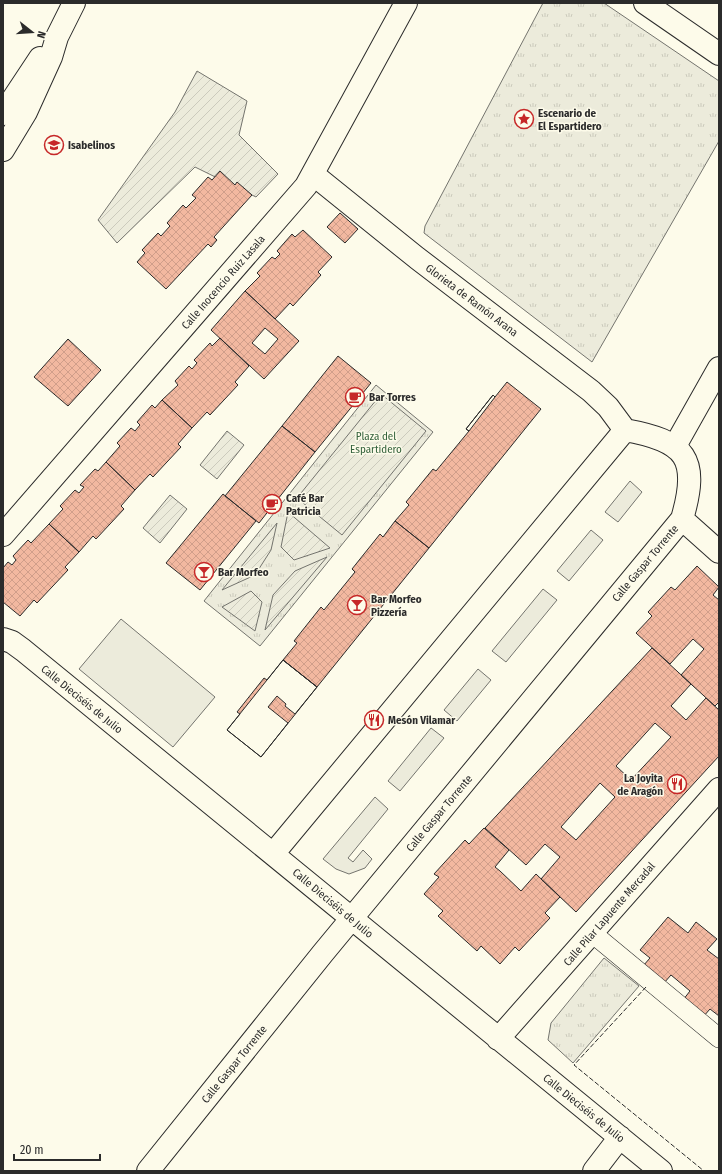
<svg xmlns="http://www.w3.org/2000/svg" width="722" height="1174" font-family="'Fira Sans Condensed',sans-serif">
<defs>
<pattern id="park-tufts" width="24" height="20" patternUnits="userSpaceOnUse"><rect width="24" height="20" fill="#ecebdb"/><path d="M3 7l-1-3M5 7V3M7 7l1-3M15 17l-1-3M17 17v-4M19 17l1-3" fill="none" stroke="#cbcabc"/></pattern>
<pattern id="garden-furrows" width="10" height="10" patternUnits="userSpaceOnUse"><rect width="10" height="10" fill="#ecebdb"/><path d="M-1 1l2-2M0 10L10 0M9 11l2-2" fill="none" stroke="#cbcabc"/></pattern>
<pattern id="building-cross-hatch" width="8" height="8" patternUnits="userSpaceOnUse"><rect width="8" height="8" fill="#f2b8a0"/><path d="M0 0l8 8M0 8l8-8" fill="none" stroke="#d09e8a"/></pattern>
</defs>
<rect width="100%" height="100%" fill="#fdfbea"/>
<path fill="#ecebdb" stroke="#74746e" d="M630 481 642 492 618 522 605 512Z
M591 530 603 540 569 581 557 571Z
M543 589 557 600 506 662 492 651Z
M121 619 215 697 173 747 79 669Z
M478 669 491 680 457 721 444 710Z
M431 728 444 738 400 791 388 781Z
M375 797 388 809 348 858 353 862 363 850 372 859 365 868 349 874 336 869 323 859Z"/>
<path fill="url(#park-tufts)" stroke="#74746e" d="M543 3H604L719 81V141L592 362 424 233 425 226Z
M376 385 433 432 260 646 204 601Z
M604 958 639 986 573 1063 548 1040 551 1023Z"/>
<path fill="url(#garden-furrows)" stroke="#74746e" d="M197 71 247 101 239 135 278 174 256 197 195 167 117 243 98 220 175 112Z
M381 394 426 431 342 535 297 498Z
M227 431 244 445 217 479 200 465Z
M170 495 187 509 160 543 143 528Z
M288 512 330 548 294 560 281 547Z
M277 523 271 550 255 575 222 590Z
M327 557 265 630 273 595 295 571Z
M251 591 262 602 255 631 222 607Z"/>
<path fill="url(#building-cross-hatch)" stroke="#2b2b2b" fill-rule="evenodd" d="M220 171 235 185 237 182 252 195 214 237 217 240 211 247 208 244 166 289 137 262 145 253 142 250 158 233 161 236 170 226 167 223 183 205 186 208 196 198 192 195 208 177 212 180Z
M340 213 358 229 345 243 327 227Z
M303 230 332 257 318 272 321 275 293 306 290 303 275 319 245 291 260 276 257 273 272 257 275 259 280 254 277 251 292 234 295 237Z
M245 291 299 341 264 379 211 330ZM265 328 278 339 265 354 252 343Z
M220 338 249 366 235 382 238 385 210 415 207 412 192 428 162 400 178 385 175 381 189 366 192 369 197 363 194 360 210 343 212 346Z
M68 339 101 370 68 406 34 377Z
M338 356 371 383 315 452 282 426Z
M507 382 541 409 429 548 395 521 409 505 406 502 433 469 436 471 469 431 466 429 493 395 495 397Z
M493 395 495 397 469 431 466 429Z
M162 400 192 428 178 444 181 447 153 477 150 474 135 490 106 462 120 446 117 443 131 428 135 431 140 425 137 422 152 405 155 408Z
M282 426 315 452 259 523 225 496Z
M106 462 135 490 121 506 124 509 96 539 93 536 79 552 49 524 63 509 60 506 75 490 79 493 84 487 80 485 95 469 98 471Z
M223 494 256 521 200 590 166 563Z
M395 521 429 548 317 687 283 660 297 643 294 641 321 607 324 610 355 572 352 569 380 534 383 537Z
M49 524 79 552 65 567 68 570 37 603 34 600 20 616 3 602V568L8 562 12 565 16 560 13 556 28 540 31 543Z
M697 566 719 587 713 595 719 600V702L715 706 681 675 704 649 693 639 670 664 636 633 652 616 648 612 671 587 675 590Z
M652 648 691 684 671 706 686 720 706 698 719 710V756L576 912 541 879 560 857 545 844 526 865 485 828ZM655 723 671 737 631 780 616 766ZM600 783 615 797 576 840 561 827Z
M283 660 317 687 295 714 285 706 286 704 277 696 268 707 288 723 261 757 227 730Z
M283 660 317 687 261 757 227 730 240 714 237 712 264 678 267 680Z
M484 828 509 850 495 867 500 871 521 891 536 874 560 897 545 913 550 918 519 951 515 947 500 964 481 946 477 951 438 916 443 911 424 894 439 877 434 874 465 840 469 844Z
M668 917 688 933 696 922 717 939 707 950 719 959V1016L710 1009 703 1017 683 1000 690 991 671 975 664 983 643 966 650 958 640 950Z"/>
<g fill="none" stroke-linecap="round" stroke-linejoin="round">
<defs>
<path id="pedestrian" d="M592 933 719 1038"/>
<path id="minor" d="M645 3 719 54
M314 175 417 258 591 391 608 407 625 430
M675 446 719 368
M682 519 719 552
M3 535 306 186 406 3
M3 639 12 642 23 650 661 1171
M273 854 625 430
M498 1039 719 789
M148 1171 323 953 682 519C700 458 686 441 625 430
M594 1171 620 1137"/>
<path id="primary" d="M3 114 40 58
M3 150 26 112 51 57 57 37 74 3"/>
</defs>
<use href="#pedestrian" stroke="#2b2b2b" stroke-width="20"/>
<use href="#minor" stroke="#2b2b2b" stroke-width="24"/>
<use href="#primary" stroke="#2b2b2b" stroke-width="24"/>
<use href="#pedestrian" stroke="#fdfbea" stroke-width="19"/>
<use href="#minor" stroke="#fdfbea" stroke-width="22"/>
<use href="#primary" stroke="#fdfbea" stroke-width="22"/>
<path stroke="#2b2b2b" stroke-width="1" stroke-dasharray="5 2" stroke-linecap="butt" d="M646 987 574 1065 704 1171"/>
</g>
<defs>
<symbol id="sight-ring" viewBox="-11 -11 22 22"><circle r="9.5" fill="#fdfbea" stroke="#c62828" stroke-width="1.5"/><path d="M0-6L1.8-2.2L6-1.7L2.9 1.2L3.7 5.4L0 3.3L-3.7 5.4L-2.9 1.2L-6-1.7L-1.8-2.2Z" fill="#c62828"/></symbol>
<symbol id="school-ring" viewBox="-11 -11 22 22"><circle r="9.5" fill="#fdfbea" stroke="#c62828" stroke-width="1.5"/><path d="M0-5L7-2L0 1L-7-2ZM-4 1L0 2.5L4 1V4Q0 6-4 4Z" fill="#c62828"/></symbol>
<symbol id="cafe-ring" viewBox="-11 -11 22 22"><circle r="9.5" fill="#fdfbea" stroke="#c62828" stroke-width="1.5"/><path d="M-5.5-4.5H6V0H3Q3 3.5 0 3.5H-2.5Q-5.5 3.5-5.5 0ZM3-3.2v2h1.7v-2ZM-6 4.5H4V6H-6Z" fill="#c62828"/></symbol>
<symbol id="bar-ring" viewBox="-11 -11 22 22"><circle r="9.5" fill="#fdfbea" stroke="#c62828" stroke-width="1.5"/><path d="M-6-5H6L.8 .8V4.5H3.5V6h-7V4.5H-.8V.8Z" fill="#c62828"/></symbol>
<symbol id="restaurant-ring" viewBox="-11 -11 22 22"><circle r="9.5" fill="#fdfbea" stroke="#c62828" stroke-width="1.5"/><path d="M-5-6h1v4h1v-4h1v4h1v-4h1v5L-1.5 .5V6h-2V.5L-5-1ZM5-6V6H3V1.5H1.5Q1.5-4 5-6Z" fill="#c62828"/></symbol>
</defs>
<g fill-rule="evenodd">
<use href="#sight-ring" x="513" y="108" width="22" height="22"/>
<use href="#school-ring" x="43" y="134" width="22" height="22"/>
<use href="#cafe-ring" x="344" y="386" width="22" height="22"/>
<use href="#cafe-ring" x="261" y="493" width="22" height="22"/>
<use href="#bar-ring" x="193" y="561" width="22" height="22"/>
<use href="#bar-ring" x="346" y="594" width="22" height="22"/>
<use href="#restaurant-ring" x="363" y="709" width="22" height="22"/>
<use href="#restaurant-ring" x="666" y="773" width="22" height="22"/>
</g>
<g text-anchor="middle" stroke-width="3" stroke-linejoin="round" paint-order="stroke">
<g font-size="11" font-weight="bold" fill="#2b2b2b" stroke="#fdfbea" text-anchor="start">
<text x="538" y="117">Escenario de<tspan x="538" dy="13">El Espartidero</tspan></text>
<text x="68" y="149">Isabelinos</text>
<text x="369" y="401">Bar Torres</text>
<text x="286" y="502">Café Bar<tspan x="286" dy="13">Patricia</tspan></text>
<text x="218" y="576">Bar Morfeo</text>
<text x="371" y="603">Bar Morfeo<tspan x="371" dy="13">Pizzería</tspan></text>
<text x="388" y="724">Mesón Vilamar</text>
<text x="663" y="782" text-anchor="end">La Joyita<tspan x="663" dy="13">de Aragón</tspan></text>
</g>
<g font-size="11" fill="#2b2b2b" stroke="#fdfbea">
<text transform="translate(223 282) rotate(-49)" y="4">Calle Inocencio Ruiz Lasala</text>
<text transform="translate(472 300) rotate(37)" y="4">Glorieta de Ramón Arana</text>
<text transform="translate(645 563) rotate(-50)" y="4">Calle Gaspar Torrente</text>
<text transform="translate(82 699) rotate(39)" y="4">Calle Dieciséis de Julio</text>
<text transform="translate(439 813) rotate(-50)" y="4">Calle Gaspar Torrente</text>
<text transform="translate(333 903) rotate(40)" y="4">Calle Dieciséis de Julio</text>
<text transform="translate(609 914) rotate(-49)" y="4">Calle Pilar Lapuente Mercadal</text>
<text transform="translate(234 1064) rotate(-51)" y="4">Calle Gaspar Torrente</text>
<text transform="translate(584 1108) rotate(39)" y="4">Calle Dieciséis de Julio</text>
</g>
<g font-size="11" fill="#34623c" stroke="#fdfbea">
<text x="376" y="440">Plaza del<tspan x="376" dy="13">Espartidero</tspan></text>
</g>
</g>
<rect width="722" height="1174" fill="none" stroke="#2b2b2b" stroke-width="8"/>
<g transform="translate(32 32) rotate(107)" stroke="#fdfbea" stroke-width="3" paint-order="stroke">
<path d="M0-3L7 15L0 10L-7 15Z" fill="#2b2b2b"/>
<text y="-6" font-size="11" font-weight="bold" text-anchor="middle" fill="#2b2b2b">N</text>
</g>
<path d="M14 1154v6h86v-6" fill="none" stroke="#2b2b2b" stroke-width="2"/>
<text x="20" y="1154" font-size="12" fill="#2b2b2b" stroke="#fdfbea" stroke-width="3" paint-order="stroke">20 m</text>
</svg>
